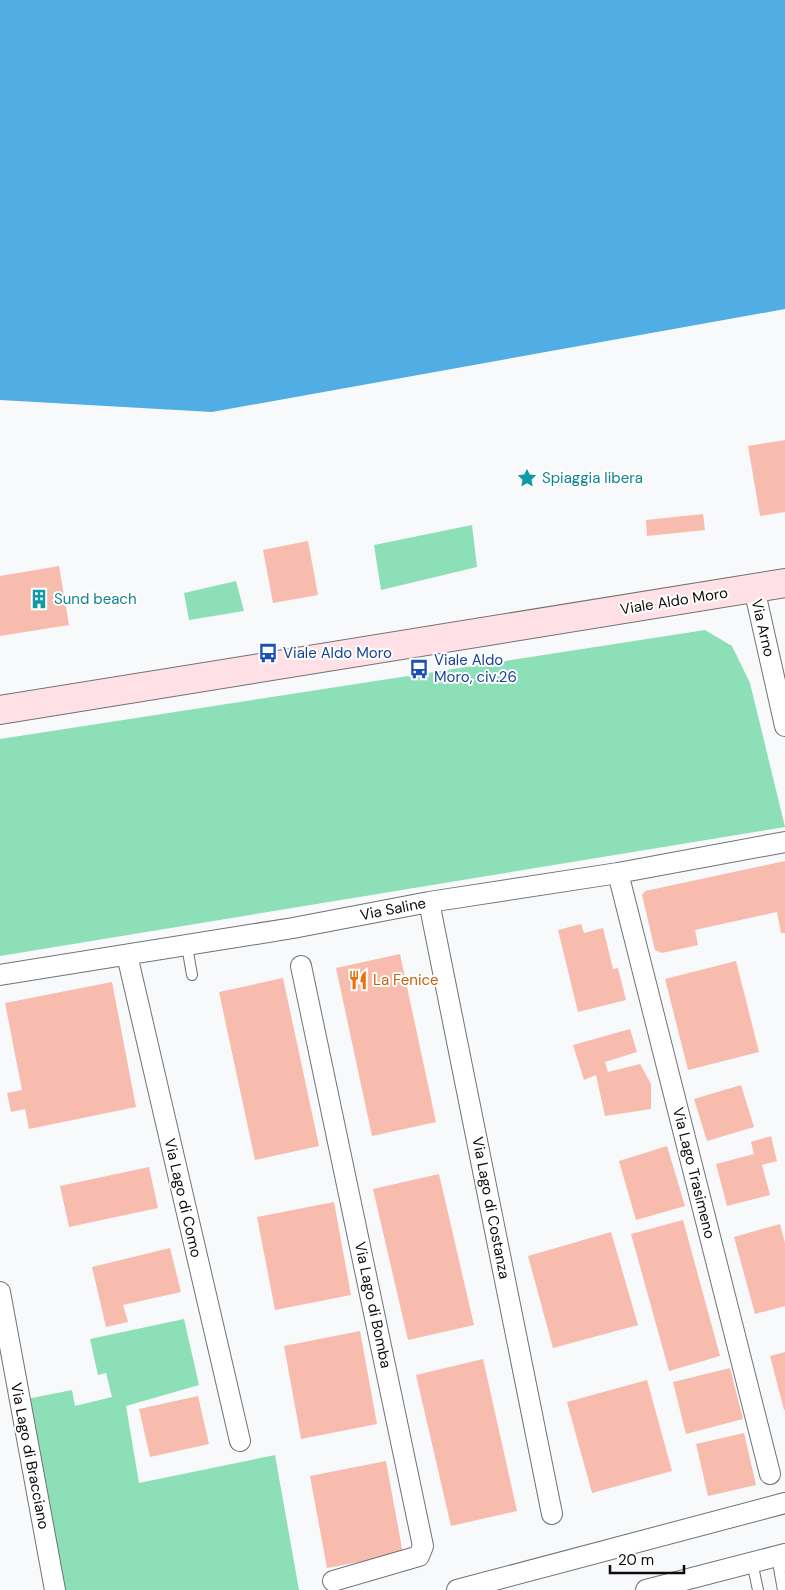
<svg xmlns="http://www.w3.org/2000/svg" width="785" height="1590" font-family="'DM Sans',sans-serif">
<rect width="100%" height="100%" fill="#f8f9fa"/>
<path fill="#8cdfb6" d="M472 525 477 567 381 590 374 545Z
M236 581 244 611 189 620 184 593Z
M705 630 732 646 750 683 785 827 0 956V739Z
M184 1319 199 1385 126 1406 139 1483 275 1455 299 1590H65L27 1399 72 1390 75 1406 112 1397 106 1373 98 1375 90 1339Z"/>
<path fill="#51aee5" d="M0 0H785V309L212 412 0 400Z"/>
<path fill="#f7bcad" d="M785 440V512L760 516 748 446Z
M703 514 705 530 647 536 646 520Z
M308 541 318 595 273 603 263 550Z
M59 566 69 625 0 636V576Z
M785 861V933H781L777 912 695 930 698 945 662 953 655 950 642 895 645 891Z
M581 924 584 933 603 928 613 969 618 968 626 1000 578 1012 558 930Z
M400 954 436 1122 372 1136 336 968Z
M736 961 759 1052 688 1070 665 979Z
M283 978 319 1146 255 1160 219 992Z
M112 982 136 1107 29 1129 25 1109 11 1112 7 1093 22 1090 5 1003Z
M630 1029 637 1052 605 1062 608 1072 640 1064 651 1084V1109L605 1116 596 1075 584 1080 573 1045Z
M741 1085 754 1127 707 1141 694 1099Z
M771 1136 777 1161 762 1165 770 1195 727 1206 716 1164 754 1154 751 1142Z
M667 1146 685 1206 636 1220 619 1161Z
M149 1167 158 1208 69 1227 60 1186Z
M439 1174 474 1325 408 1340 373 1189Z
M334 1202 351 1295 275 1310 257 1217Z
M683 1220 720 1356 669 1371 631 1234Z
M780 1224 785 1243V1306L755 1314 734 1237Z
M611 1232 638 1325 553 1348 528 1256Z
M170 1248 181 1292 123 1305 128 1322 106 1327 92 1267Z
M360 1331 377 1424 301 1439 284 1346Z
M785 1352V1410H784L770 1356Z
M483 1359 517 1511 451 1526 416 1375Z
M730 1368 743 1419 686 1434 673 1382Z
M647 1380 672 1471 592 1493 567 1402Z
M198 1396 209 1444 150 1457 139 1409Z
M744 1433 756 1485 708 1496 696 1444Z
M386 1461 403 1554 327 1568 310 1476Z"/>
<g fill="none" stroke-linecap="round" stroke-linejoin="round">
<defs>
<path id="lane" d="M187 946 192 975
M752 1562 758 1590
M783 1590 779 1568 785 1567"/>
<path id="street" d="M754 588 785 726
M618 873 770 1474
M429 902 552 1514
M127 955 240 1441
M301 966 423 1546 419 1556 333 1581
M0 975 293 928 429 902 618 873 785 842
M0 1292 55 1590
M457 1590 785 1503
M646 1590 785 1554"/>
<path id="secondary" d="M0 710 785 583"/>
</defs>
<use href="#lane" stroke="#717273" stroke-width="12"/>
<use href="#street" stroke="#717273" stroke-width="22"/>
<use href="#secondary" stroke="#717273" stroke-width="30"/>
<use href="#lane" stroke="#fff" stroke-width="10"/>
<use href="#street" stroke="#fff" stroke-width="20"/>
<use href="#secondary" stroke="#fee0e6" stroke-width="28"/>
</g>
<defs>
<symbol id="sight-bare" viewBox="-9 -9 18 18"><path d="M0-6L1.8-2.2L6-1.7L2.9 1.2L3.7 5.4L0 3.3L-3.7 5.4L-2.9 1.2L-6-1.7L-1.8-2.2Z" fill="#0f9aa8" stroke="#fff" stroke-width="2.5" paint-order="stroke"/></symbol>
<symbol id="building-bare" viewBox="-9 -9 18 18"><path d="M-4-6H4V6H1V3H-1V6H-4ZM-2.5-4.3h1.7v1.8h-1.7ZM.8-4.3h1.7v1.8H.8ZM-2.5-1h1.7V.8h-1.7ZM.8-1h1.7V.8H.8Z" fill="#0f9aa8" stroke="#fff" stroke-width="2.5" paint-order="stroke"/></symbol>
<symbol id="bus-bare" viewBox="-9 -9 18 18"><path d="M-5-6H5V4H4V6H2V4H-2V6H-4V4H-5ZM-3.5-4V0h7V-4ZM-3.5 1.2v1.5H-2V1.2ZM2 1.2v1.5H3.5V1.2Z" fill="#1a4fb4" stroke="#fff" stroke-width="2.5" paint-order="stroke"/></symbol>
<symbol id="restaurant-bare" viewBox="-9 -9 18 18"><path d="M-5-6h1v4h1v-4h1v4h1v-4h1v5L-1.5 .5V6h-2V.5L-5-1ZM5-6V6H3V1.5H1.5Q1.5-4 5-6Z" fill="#e8710a" stroke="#fff" stroke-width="2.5" paint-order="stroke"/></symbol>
</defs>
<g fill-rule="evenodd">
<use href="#sight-bare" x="513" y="464" width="28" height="28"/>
<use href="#building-bare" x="25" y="585" width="28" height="28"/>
<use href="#bus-bare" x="254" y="639" width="28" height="28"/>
<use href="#bus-bare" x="405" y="655" width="28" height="28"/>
<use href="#restaurant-bare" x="344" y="966" width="28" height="28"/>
</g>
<g text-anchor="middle" stroke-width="4" stroke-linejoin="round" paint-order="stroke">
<g font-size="15" fill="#0d838f" stroke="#fff" text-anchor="start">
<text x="542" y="483">Spiaggia libera</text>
<text x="54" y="604">Sund beach</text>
</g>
<g font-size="15" fill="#0b0b0c" stroke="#fff">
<text transform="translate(674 601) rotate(-9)" y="5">Viale Aldo Moro</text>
<text transform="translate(763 628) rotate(77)" y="5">Via Arno</text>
<text transform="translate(393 909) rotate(-11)" y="5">Via Saline</text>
<text transform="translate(694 1173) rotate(76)" y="5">Via Lago Trasimeno</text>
<text transform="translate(183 1198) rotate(77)" y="5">Via Lago di Como</text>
<text transform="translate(491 1208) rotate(79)" y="5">Via Lago di Costanza</text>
<text transform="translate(373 1305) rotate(78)" y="5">Via Lago di Bomba</text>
<text transform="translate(30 1456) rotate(79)" y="5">Via Lago di Bracciano</text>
</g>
<g font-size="15" fill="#164399" stroke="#fff" text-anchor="start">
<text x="283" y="658">Viale Aldo Moro</text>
<text x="434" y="665">Viale Aldo<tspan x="434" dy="17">Moro, civ.26</tspan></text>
</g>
<g font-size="15" fill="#c56008" stroke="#fff" text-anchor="start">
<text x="373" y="985">La Fenice</text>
</g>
</g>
<path d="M610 1565v8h74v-8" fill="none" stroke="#0b0b0c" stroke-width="2.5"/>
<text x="618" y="1565" font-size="15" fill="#0b0b0c" stroke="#ffffff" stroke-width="4" paint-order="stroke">20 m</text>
</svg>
